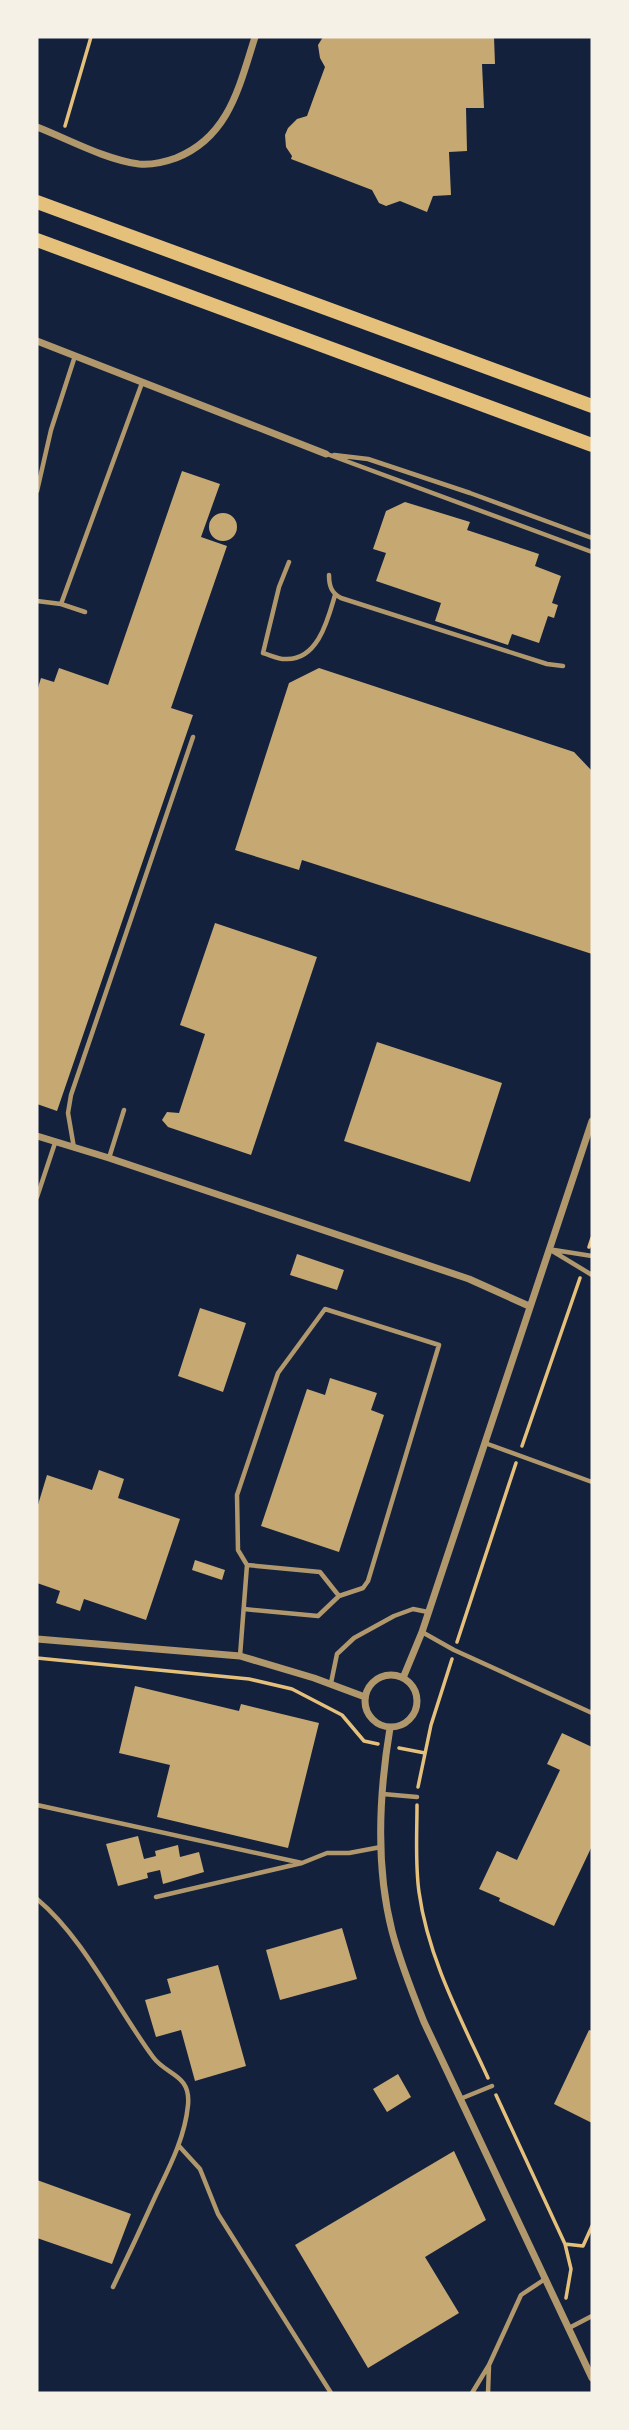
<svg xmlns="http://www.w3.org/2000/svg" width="629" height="2430" font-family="Signika,sans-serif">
<rect width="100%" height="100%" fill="#14213d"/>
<path fill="#c6a872" d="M323 37H494L495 64H482L484 108H466L467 151 449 152 451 195 433 196 427 212 400 201 386 206 379 203 372 190 291 159 292 156 286 147 285 135 288 128 297 119 307 116 315 94 325 67 320 58 318 45Z
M182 471 220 484 201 537 227 546 171 708 193 715 57 1111 37 1104V691L41 678 54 682 59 668 108 685Z
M405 502 470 522 467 530 539 554 535 566 561 576 552 603 558 605 554 618 548 616 539 643 512 634 508 645 435 621 441 603 376 581 386 553 373 549 386 511Z
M209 527a14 14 0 1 1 28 0a14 14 0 1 1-28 0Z
M319 668 574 752 592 771V954L302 860 299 870 235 850 289 683Z
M215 923 317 957 251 1155 168 1127 162 1120 167 1112 179 1113 205 1034 180 1025Z
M377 1042 502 1083 470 1182 344 1141Z
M297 1254 344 1270 337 1290 290 1275Z
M200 1308 246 1323 223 1392 178 1376Z
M330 1378 377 1393 371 1410 384 1415 339 1552 261 1526 307 1389 325 1395Z
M99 1470 124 1479 118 1498 180 1519 146 1620 84 1599 80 1611 56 1603 60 1591 37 1583V1508L47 1475 92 1490Z
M195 1560 225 1570 222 1580 192 1570Z
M135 1686 239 1711 241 1704 319 1723 288 1848 157 1817 170 1765 119 1753Z
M562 1733 592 1747V1846L554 1926 499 1901 500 1898 479 1889 497 1851 517 1860 560 1770 547 1764Z
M138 1836 144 1859 156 1856 155 1851 178 1845 180 1857 199 1852 204 1872 163 1884 160 1870 147 1873 148 1878 118 1886 106 1844Z
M342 1928 357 1979 280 2000 266 1950Z
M218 1965 246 2066 195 2081 181 2030 156 2037 145 2000 171 1993 167 1979Z
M589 2030 592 2031V2123L554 2104Z
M398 2074 411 2097 387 2112 373 2089Z
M454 2151 486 2220 425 2257 459 2313 368 2368 295 2245Z
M37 2180 131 2214 112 2264 37 2238Z"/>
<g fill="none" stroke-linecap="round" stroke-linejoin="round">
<path stroke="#e5c07b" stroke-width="3.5" d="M65 126 91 37
M589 1247 592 1238
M522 1446 580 1278
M457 1642 516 1463
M37 1658 249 1679 292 1689 342 1715 364 1741 378 1744
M399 1748 425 1753
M418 1787 431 1725 452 1659
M417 1805C417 1833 415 1864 419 1892 428 1958 461 2019 488 2078
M496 2095 565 2244 583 2246 592 2226
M565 2244 571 2269 566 2298"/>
<path stroke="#b1986c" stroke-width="4.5" d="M327 454 592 552
M334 455 368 459 470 493 592 538
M37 491 51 430 75 356
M289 562 279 587 263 653C270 655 278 659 285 659 318 661 328 619 335 595
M329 575C329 585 331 593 341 598L547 664 563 666
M37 601 61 604 142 383
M61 604 85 612
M74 1148 68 1113 71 1095 193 737
M109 1158 124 1110
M37 1197 55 1143
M549 1249 592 1275
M554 1250 592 1256
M485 1443 592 1482
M247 1565 320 1572 339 1596
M422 1632 454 1650 592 1713
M240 1656 247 1565 238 1550 237 1495 278 1373 325 1309 439 1345 368 1581 363 1588 339 1596 318 1616 244 1609
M331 1683 337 1654 354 1638 394 1616 413 1609 428 1612
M383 1794 417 1797
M37 1805 302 1863
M156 1897 302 1863 327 1853H349L381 1847
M37 1899C84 1938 116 2007 153 2057 167 2076 191 2074 188 2105 185 2137 170 2166 156 2195 142 2226 128 2256 113 2287
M460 2099 492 2086
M179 2146 200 2169 218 2214 331 2393
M569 2328 592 2316
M472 2393 489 2365 521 2295 545 2279
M488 2393 489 2366"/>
<path stroke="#b1986c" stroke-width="7" d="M37 127C68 139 106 160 139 164 150 165 165 162 176 158 229 137 239 87 255 37
M37 341 326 454
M37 1136 109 1158 469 1279 529 1306
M37 1639 240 1656 314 1678 365 1697
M365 1701a26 26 0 1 1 52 0a26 26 0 1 1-52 0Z
M403 1678 422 1632 592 1121
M390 1728C379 1794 375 1864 392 1931 400 1962 412 1992 424 2022L592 2378"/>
<path stroke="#e5c07b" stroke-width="14" d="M37 202 592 406
M37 240 592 445"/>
</g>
<rect width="629" height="2430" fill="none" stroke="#f6f1e7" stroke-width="77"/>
</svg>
